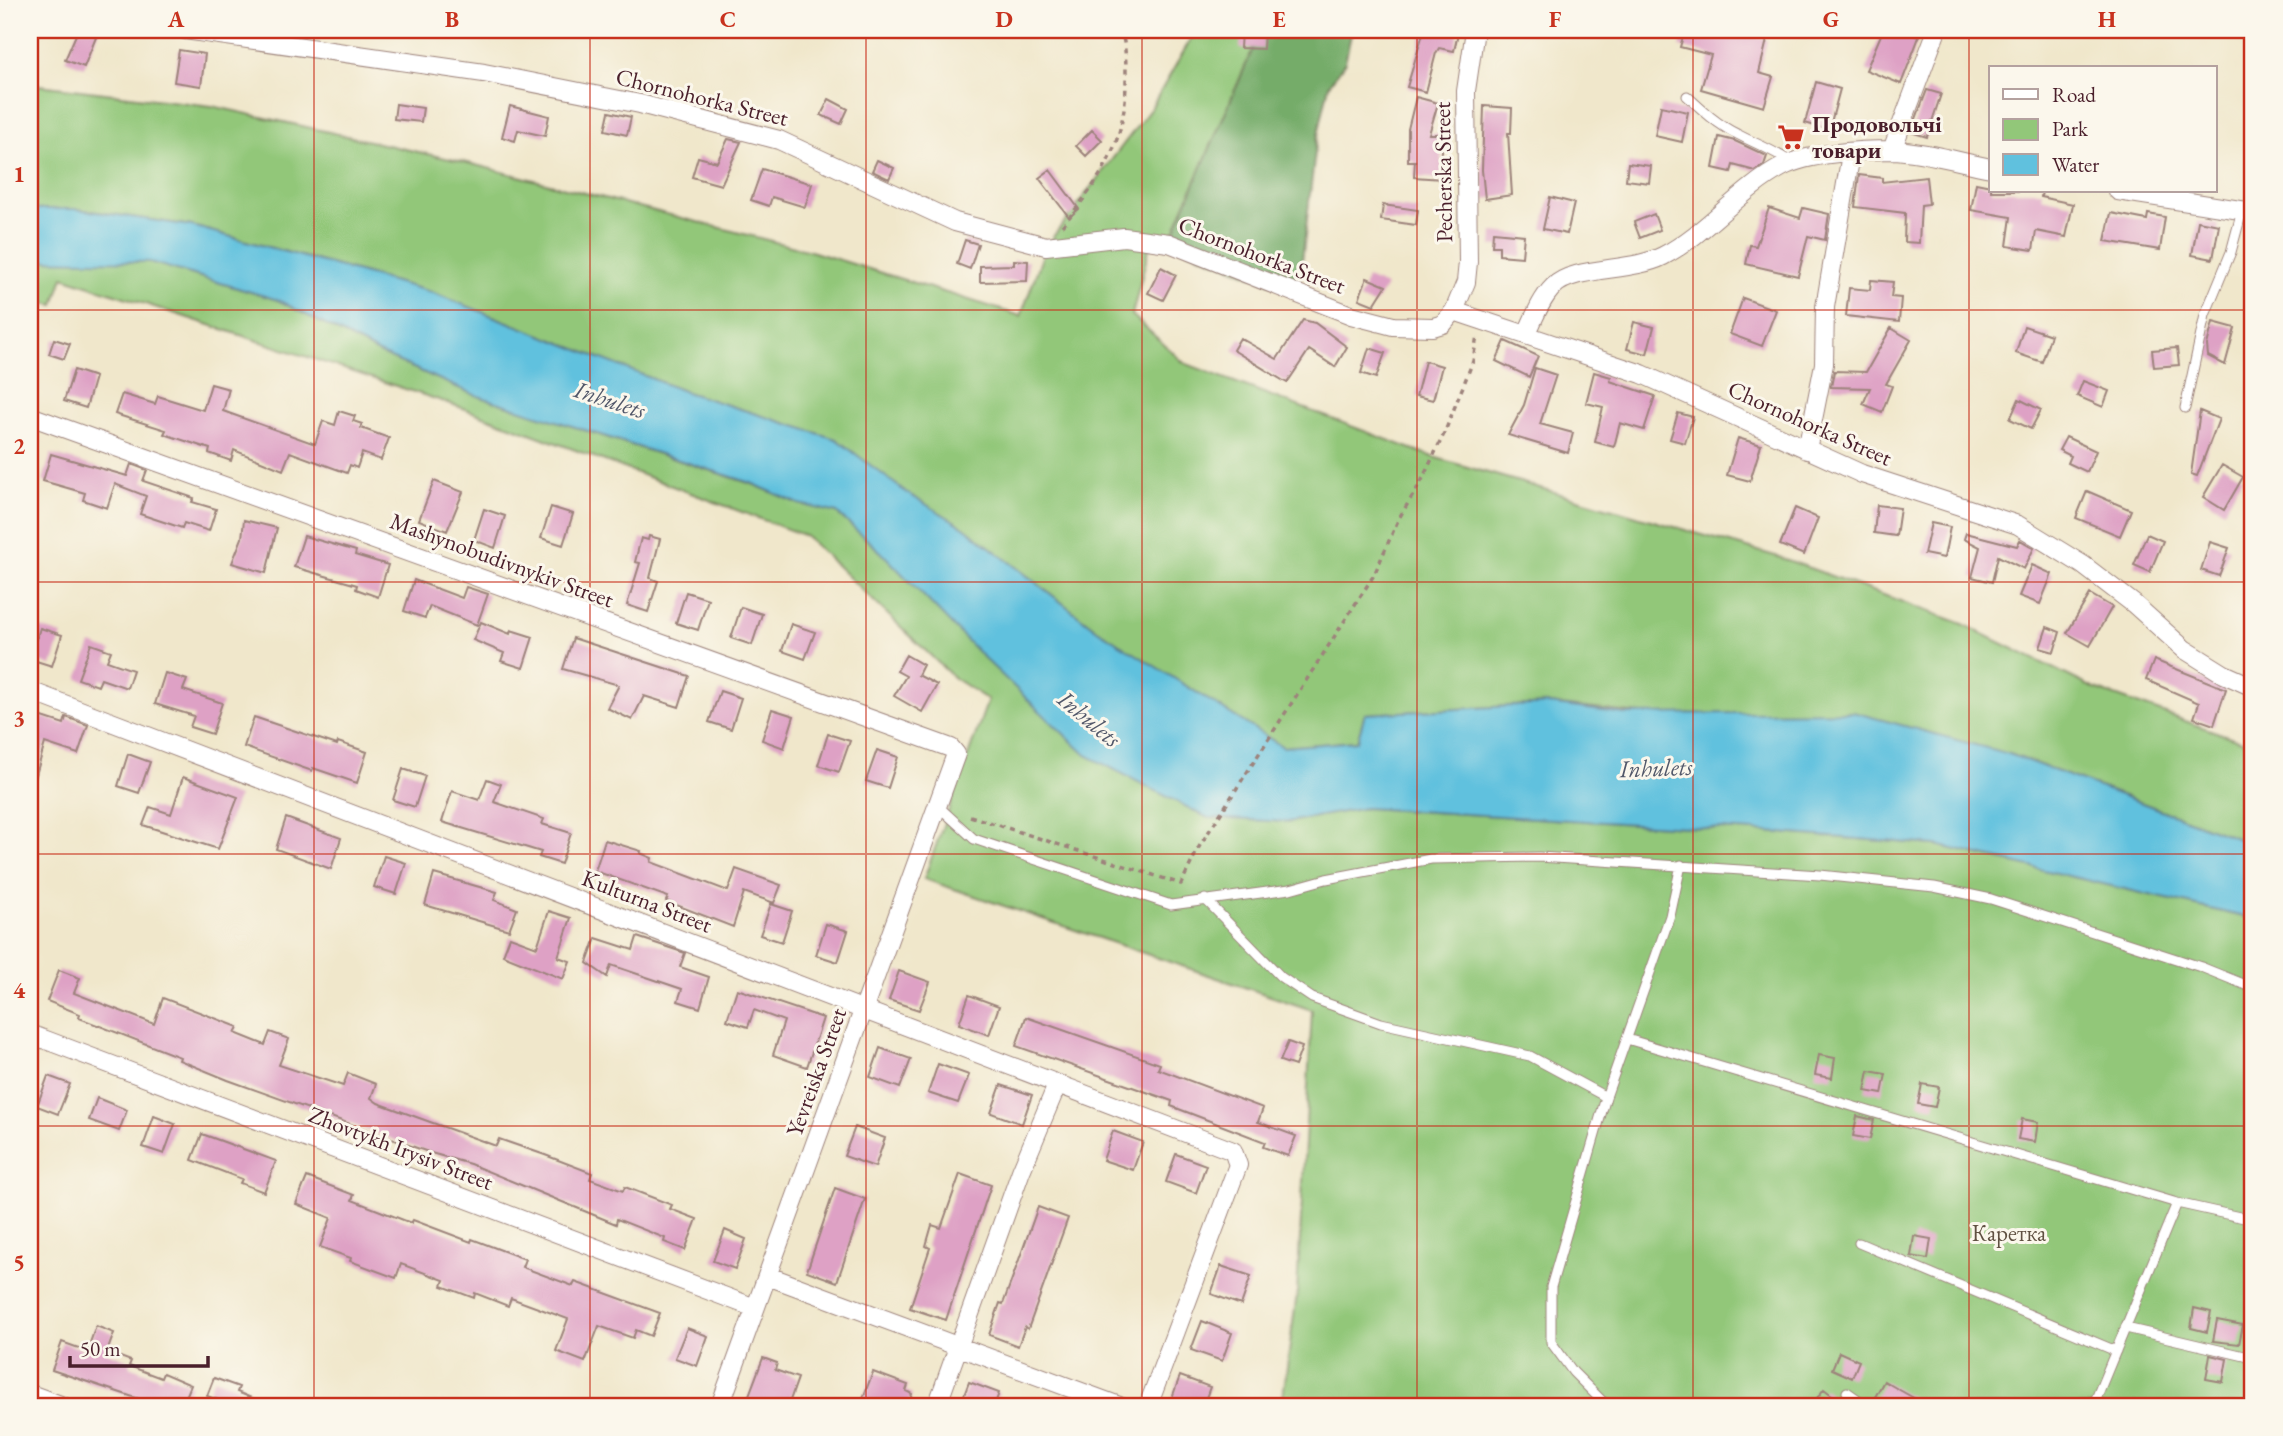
<svg xmlns="http://www.w3.org/2000/svg" width="2283" height="1436" font-family="'EB Garamond',serif">
<rect width="100%" height="100%" fill="#fbf7ec"/>
<filter id="ink" filterUnits="userSpaceOnUse"><feTurbulence type="fractalNoise" baseFrequency=".0143" numOctaves="2"/><feDisplacementMap in="SourceGraphic" scale="14" xChannelSelector="R" yChannelSelector="G"/><feConvolveMatrix kernelMatrix="1 2 1 2 8 2 1 2 1" color-interpolation-filters="sRGB"/></filter>
<filter id="wash" filterUnits="userSpaceOnUse"><feTurbulence type="fractalNoise" baseFrequency=".00686" numOctaves="4" result="noise"/><feDisplacementMap in="SourceGraphic" scale="28" xChannelSelector="R" yChannelSelector="G"/><feGaussianBlur stdDeviation="1.57" result="paint"/><feColorMatrix in="noise" values="0 0 0 0 0 0 0 0 0 0 0 0 0 0 0 0 0 1.4 0 .05"/><feComposite in="paint" operator="in"/></filter>
<g filter="url(#wash)">
<rect width="100%" height="100%" fill="#f0e7cb"/>
<path fill="#92c779" stroke="#6e7352" stroke-width="2" d="M1196 30H1261L1169 243 1151 241 1132 315 1184 363 1433 457 1782 558 1963 624 2095 689 2253 745V844L2010 754 1549 704 1365 714 1357 741 1283 747 1096 629 964 527 907 493 835 439 686 392 431 292 192 226 77 209H30V84L212 106 468 163 814 252 1021 316 1046 246 1151 108Z
M41 258 150 262 278 300 379 353 475 395 755 485 799 504 837 513 881 552 1288 822 1365 808 1754 831 1936 845 2253 919V1406H1279L1283 1396 1297 1294 1312 1010 924 879 988 700 954 678 806 536 457 406 63 277 54 305 30 300V260Z"/>
<path fill="#75ac69" stroke="#60664a" stroke-width="2" d="M1261 30H1352L1345 62 1329 85 1316 144 1298 294 1169 243Z"/>
<path fill="#60c1de" stroke="#557084" stroke-width="2" d="M30 209H77L192 226 431 292 686 392 836 439 907 493 964 527 1096 629 1283 747 1357 741 1365 714 1549 704 1625 714 1853 712 2009 754 2253 844V919L1936 845 1754 831 1365 808 1288 822 1208 818 1086 755 984 658 881 552 837 513 799 504 751 483 475 395 379 353 278 300 150 262 30 260Z"/>
<g id="blocks">
<path fill="#dea1c5" d="M78 30H99L84 67 65 60Z
M1424 30 1458 33 1454 51 1439 48 1436 53 1426 92 1407 87Z
M1685 30H1729L1767 40 1759 73 1773 77 1764 107 1701 89 1711 55 1680 47Z
M1883 30H1901L1919 37 1901 84 1866 70Z
M1241 32 1264 33 1263 49 1240 48Z
M179 50 205 54 201 86 174 82Z
M1816 82 1840 89 1829 130 1805 123Z
M1927 90 1941 94 1927 137 1911 132Z
M1416 97 1438 103 1429 134H1442V179L1414 177 1415 161H1408V129Z
M829 99 848 109 841 124 821 115Z
M396 104 423 108 421 122 394 119Z
M510 106 549 116 545 136 518 130 515 141 502 137Z
M1484 106 1512 108 1511 133H1508L1512 195 1485 199 1482 170Z
M1661 106 1688 112 1682 142 1655 136Z
M609 112 631 117 627 135 605 130Z
M1092 130 1102 140 1086 156 1076 146Z
M1719 137 1735 141 1767 156 1764 165 1755 171 1733 165 1731 172 1713 168Z
M728 139 741 142 721 185 692 177 698 157 717 162Z
M877 160 894 168 889 179 872 171Z
M1628 163 1651 166 1649 183 1626 180Z
M762 169 812 184 805 207 772 197 769 206 751 200Z
M1050 170 1079 209 1069 217 1039 178Z
M1859 175 1882 178V182L1926 177 1929 204 1921 205 1919 243 1904 242 1905 213 1855 207Z
M1976 183 1991 186V191H2042L2041 197 2073 204 2066 237 2036 231 2033 250 2007 246 2011 217 1971 210Z
M1550 197 1574 203 1567 234 1543 229Z
M1383 205 1418 210 1416 225 1381 220Z
M1769 208 1800 218 1803 208 1829 214 1825 240 1808 236 1798 276 1746 264 1750 245 1756 246Z
M2111 213 2147 220 2148 214 2165 217 2160 250 2105 241Z
M1654 214 1660 230 1640 238 1634 222Z
M2198 221 2219 225 2213 259 2192 255Z
M1493 232 1524 235 1522 257 1499 255V246H1492Z
M965 240 978 244 970 269 957 264Z
M1014 260 1028 261 1027 281 980 282V266L1014 265Z
M1161 267 1176 275 1163 300 1148 293Z
M1367 278 1386 286 1374 305 1359 299Z
M1871 280 1893 282 1891 297 1901 298 1899 322 1846 316 1849 288 1870 290Z
M1743 298 1776 310 1762 346 1730 334Z
M1303 320 1315 323 1347 347 1335 367 1309 350 1287 383 1233 350 1240 338 1277 359Z
M1634 322 1654 327 1647 354 1627 349Z
M2213 322 2235 328 2225 365 2208 356 2207 345Z
M2024 326 2051 335 2042 362 2016 353Z
M1891 328 1911 340 1886 384 1892 386 1882 412 1863 404 1870 388 1831 387 1834 371 1866 372Z
M54 339 70 344 64 359 49 354Z
M1505 341 1538 356 1529 377 1496 361Z
M1369 348 1385 353 1376 378 1361 373Z
M2177 348 2179 365 2154 367 2152 350Z
M1425 361 1442 366 1433 400 1416 396Z
M1535 368 1556 375 1540 424 1573 433 1568 453 1508 435 1524 405Z
M74 370 95 377 86 408 64 401Z
M1594 372 1611 377 1610 381 1655 396 1644 430 1620 423 1614 447 1595 442 1603 407 1586 403Z
M2083 381 2109 391 2103 407 2077 396Z
M211 384 229 389 223 411 315 444 323 421 335 425 339 411 355 416 353 421 362 424 361 428 389 438 381 460 362 453 357 468 350 465 347 473 290 452 283 470 234 450 231 461 209 453 210 449 164 434 166 430 115 414 122 394 155 404 158 396 203 410Z
M2019 399 2041 410 2031 429 2010 419Z
M2200 411 2219 419 2197 476 2191 474Z
M1678 413 1693 417 1685 443 1670 439Z
M2066 437 2096 451 2087 472 2068 463 2071 456 2059 450Z
M1738 438 1761 445 1750 481 1727 475Z
M51 454 127 476 131 464 147 470 143 481 194 498 192 502 216 509 209 531 184 523 182 528 140 514 146 496 115 484 107 508 83 500 85 493 43 481Z
M2222 465 2243 477 2224 510 2203 497Z
M434 481 463 492 447 531 419 520Z
M2087 491 2131 510 2120 536 2076 518Z
M1877 505 1900 508 1896 536 1874 533Z
M551 507 573 514 563 545 541 538Z
M1795 508 1818 518 1804 555 1780 545Z
M484 509 505 516 495 548 474 540Z
M244 520 277 528 266 573 232 563 242 538Z
M1931 523 1950 527 1944 558 1924 554Z
M1966 533 2017 546 2020 540 2034 548 2024 569 1998 556 1992 582 1972 577 1980 547 1964 539Z
M2147 534 2163 541 2150 572 2134 565Z
M304 536 356 551 355 555 388 565 378 597 356 589 357 585 294 567Z
M649 536 660 539 650 578 658 581 648 612 627 605 640 563 635 562 641 538 648 540Z
M2210 542 2229 548 2219 576 2201 570Z
M2032 565 2052 574 2040 604 2019 596Z
M414 580 462 598 466 587 488 594 477 625 430 606 425 618 404 611Z
M686 592 708 599 698 630 676 623Z
M2090 594 2112 607 2090 646 2067 633Z
M741 607 762 614 752 645 731 638Z
M481 622 510 634 511 630 533 637 523 668 501 661 504 653 473 640Z
M791 624 815 632 805 659 782 651Z
M2047 627 2060 632 2054 652 2040 648Z
M40 628 62 635 52 666 30 659Z
M573 638 689 676 679 707 644 696 632 720 607 708 619 685 563 669Z
M91 644 111 651 107 661 133 670 127 688 101 679 98 686 78 679Z
M906 655 923 665 918 675 937 685 922 712 894 696 906 676 897 671Z
M2154 660 2226 689 2214 725 2194 718 2199 703 2146 680Z
M165 673 187 680 183 690 222 703 212 734 190 727 194 716 155 704Z
M720 691 741 698 731 729 709 722Z
M772 709 794 716 784 748 762 740Z
M30 713 64 724 66 717 88 725 78 754 45 743 34 782H30Z
M254 717 337 745 338 742 367 752 357 783 313 768 312 771 244 747Z
M828 734 850 741 839 772 818 765Z
M877 750 898 757 888 788 866 781Z
M128 754 150 762 139 793 118 786Z
M403 769 425 776 415 807 393 800Z
M183 777 238 797 218 849 143 825 150 807 171 814Z
M487 779 501 784 494 802 544 819 542 824 571 833 561 864 539 857 541 852 442 822 452 791 479 800Z
M286 818 341 838 331 869 276 849Z
M605 840 641 851 640 853 652 858 651 862 728 891 736 869 781 885 774 903 744 892 733 927 666 901 668 897 595 871Z
M384 856 406 863 396 894 374 887Z
M434 874 497 892 494 900 517 909 509 930 425 905Z
M771 904 792 911 782 942 760 935Z
M549 911 571 918 558 957 570 961 563 979 503 955 510 937 537 947Z
M826 924 848 931 838 962 816 955Z
M637 937 685 953 680 967 709 977 700 1008 678 1001 682 989 611 965 607 977 587 963 596 938 633 950Z
M59 970 80 978 74 993 154 1024 163 998 238 1027 235 1033 265 1045 270 1032 289 1039 279 1065 343 1086 348 1073 376 1084 371 1098 378 1103 496 1146 499 1139 545 1155 592 1173 590 1179 623 1191 625 1187 672 1205 670 1209 697 1219 685 1250 664 1242 665 1238 617 1219 616 1224 470 1164 431 1153 228 1080 179 1060 180 1057 79 1018 80 1014 47 1001Z
M899 971 930 982 919 1010 889 1000Z
M737 989 823 1018 807 1067 773 1055 784 1021 754 1010 748 1027 727 1020Z
M969 995 999 1006 989 1035 959 1024Z
M1026 1017 1160 1064 1158 1069 1263 1108 1258 1122 1296 1136 1288 1156 1263 1147 1265 1142 1171 1106 1172 1101 1016 1046Z
M1288 1042 1302 1047 1295 1066 1280 1061Z
M880 1048 911 1059 900 1088 870 1077Z
M1819 1055 1835 1058 1832 1078 1815 1075Z
M938 1064 969 1075 958 1103 928 1093Z
M1869 1071 1886 1074 1882 1094 1865 1091Z
M48 1076 70 1084 58 1114 37 1106Z
M1922 1084 1939 1087 1935 1107 1918 1104Z
M1001 1085 1032 1095 1022 1124 991 1113Z
M97 1098 127 1110 119 1131 89 1120Z
M154 1116 175 1124 164 1154 143 1147Z
M1857 1116 1874 1120 1870 1139 1853 1136Z
M2022 1119 2038 1122 2035 1142 2018 1139Z
M855 1127 885 1138 875 1167 844 1156Z
M1113 1131 1143 1142 1133 1170 1103 1160Z
M202 1134 276 1161 264 1192 240 1183 242 1179 192 1160Z
M1176 1154 1206 1165 1196 1193 1166 1182Z
M960 1174 991 1185 946 1320 910 1308 930 1248 926 1246 932 1225 941 1228Z
M307 1177 354 1195 352 1200 411 1223 413 1220 471 1242 472 1239 525 1259 522 1267 573 1286 575 1282 660 1313 651 1336 636 1330 633 1338 599 1326 585 1362 556 1351 568 1319 511 1298 508 1306 475 1293 474 1298 442 1286 444 1280 401 1264 396 1278 350 1261 351 1258 320 1247 331 1218 296 1204Z
M835 1188 865 1199 837 1282 807 1271Z
M1038 1207 1068 1218 1028 1329 1025 1327 1018 1346 989 1335 1000 1303 1003 1304Z
M725 1230 746 1239 735 1269 713 1261Z
M1914 1236 1931 1239 1928 1259 1911 1256Z
M1221 1266 1251 1276 1241 1305 1211 1294Z
M2194 1308 2211 1312 2207 1332 2191 1328Z
M2217 1320 2243 1325 2239 1344 2213 1341Z
M1202 1321 1232 1333 1222 1361 1191 1350Z
M96 1326 114 1333 107 1352 131 1361 129 1366 161 1378 163 1373 191 1385 184 1402 173 1398 170 1406H150L151 1403 52 1370 62 1342 87 1351Z
M687 1328 708 1336 697 1366 675 1358Z
M1839 1352 1859 1361 1852 1378 1832 1369Z
M2210 1355 2227 1359 2223 1382 2206 1379Z
M763 1358 777 1363 775 1370 798 1378 788 1406H745Z
M873 1372 908 1385 906 1391 912 1394 908 1406H860Z
M1180 1376 1210 1387 1203 1406H1169Z
M214 1378 239 1387 237 1392 271 1406H234L207 1396Z
M1884 1381 1896 1388 1928 1406H1890L1875 1397Z
M969 1382 999 1393 994 1406H960Z
M1824 1389 1846 1406H1811Z"/>
</g>
</g>
<g filter="url(#ink)">
<use href="#blocks" fill-opacity="0" stroke="#9d837b" stroke-width="2"/>
<g fill="none" stroke-linecap="round" stroke-linejoin="round">
<defs>
<path id="service" d="M1687 96C1702 110 1718 125 1737 134 1756 144 1774 150 1792 163
M2185 408 2205 315 2231 252 2242 211
M938 806 974 839 1171 905 1290 889 1326 879 1431 859 1539 857 1820 875 1934 887 1991 899 2201 967 2253 988
M1205 899 1281 977 1312 998 1381 1023 1530 1056 1606 1097
M1627 1039 2177 1203
M1859 1243 2116 1351
M2126 1328 2253 1358
M1847 1392 1867 1406
M1607 1406 1573 1372 1551 1342V1287L1606 1097 1670 916 1681 865
M2093 1406 2177 1203 2253 1220"/>
<path id="minor" d="M185 30 484 73 640 104 779 140 955 222 1046 246 1124 237 1169 243 1351 315 1393 326 1433 327 1443 324 1454 311 1642 374 1862 474 2018 525 2083 565 2134 604 2184 649 2224 674 2253 687
M1892 150 1937 30
M2118 191 2253 212
M1454 311 1466 282 1468 262 1466 91 1475 30
M1527 333C1534 318 1541 299 1553 287 1572 266 1632 272 1663 256 1707 233 1739 190 1782 167 1807 153 1863 150 1892 150 1924 151 1959 162 1991 168
M30 416 951 748 956 754 720 1406
M1807 450 1824 364 1825 307 1851 154
M30 691 1233 1151 1238 1165 1148 1406
M30 1034 755 1308
M768 1276 1119 1406
M30 1394 63 1406
M937 1406 1021 1171 1057 1085"/>
</defs>
<use href="#service" stroke="#9d837b" stroke-width="11"/>
<use href="#minor" stroke="#9d837b" stroke-width="20"/>
<path stroke="#9d837b" stroke-width="3.5" stroke-dasharray="5 5" stroke-linecap="butt" d="M1062 226C1102 178 1126 143 1126 79 1126 63 1126 45 1121 30
M970 816 1181 884 1199 847 1374 575 1399 518 1421 482 1444 434 1473 361 1477 335"/>
<use href="#service" stroke="#fff" stroke-width="9"/>
<use href="#minor" stroke="#fff" stroke-width="18"/>
</g>
</g>
<path fill="none" stroke="#c8321e" stroke-width="2" stroke-opacity="0.55" d="M314 30V1406M590 30V1406M866 30V1406M1142 30V1406M1417 30V1406M1693 30V1406M1969 30V1406M30 310H2253M30 582H2253M30 854H2253M30 1126H2253"/>
<defs>
<symbol id="supermarket-bare" viewBox="-9 -9 18 18"><path d="M-6-5.5h2.5l.6 2H6L4.5 2H-2.5L-4.4-4H-6ZM-1.5 3.2a1.3 1.3 0 1 0 .1 0ZM3 3.2a1.3 1.3 0 1 0 .1 0Z" fill="#c8321e" stroke="#fbf7ec" stroke-width="2.5" paint-order="stroke"/></symbol>
</defs>
<g fill-rule="evenodd">
<use href="#supermarket-bare" x="1772" y="118" width="38" height="38"/>
</g>
<g text-anchor="middle" stroke-width="6" stroke-linejoin="round" paint-order="stroke">
<g font-size="23" fill="#4a1f2b" stroke="#fbf7ec">
<text transform="translate(702 97) rotate(14)" y="8">Chornohorka Street</text>
<text transform="translate(1443 172) rotate(-91)" y="8">Pecherska Street</text>
<text transform="translate(1262 255) rotate(21)" y="8">Chornohorka Street</text>
<text transform="translate(1810 423) rotate(24)" y="8">Chornohorka Street</text>
<text transform="translate(502 560) rotate(20)" y="8">Mashynobudivnykiv Street</text>
<text transform="translate(647 901) rotate(21)" y="8">Kulturna Street</text>
<text transform="translate(816 1072) rotate(-70)" y="8">Yevreiska Street</text>
<text transform="translate(401 1148) rotate(21)" y="8">Zhovtykh Irysiv Street</text>
</g>
<g font-size="23" font-weight="bold" fill="#4a1f2b" stroke="#fbf7ec" text-anchor="start">
<text x="1812" y="132">Продовольчі<tspan x="1812" dy="26">товари</tspan></text>
</g>
<g font-size="23" fill="#605142" stroke="#fbf7ec">
<text x="2009" y="1241">Каретка</text>
</g>
<g font-size="24" font-style="italic" fill="#52586a" stroke="#fbf7ec">
<text transform="translate(610 400) rotate(18)" y="8">Inhulets</text>
<text transform="translate(1089 719) rotate(40)" y="8">Inhulets</text>
<text transform="translate(1656 768) rotate(-2)" y="8">Inhulets</text>
</g>
</g>
<rect width="2283" height="1436" fill="none" stroke="#fbf7ec" stroke-width="77"/>
<rect x="1989" y="66" width="228" height="126" fill="#fbf7ec" stroke="#b4a19f" stroke-width="2"/>
<rect x="2003" y="89" width="35" height="10" fill="#ffffff" stroke="#b4a19f" stroke-width="2"/>
<text x="2052" y="102" font-size="21" fill="#4a1f2b">Road</text>
<rect x="2003" y="119" width="35" height="21" fill="#92c779" stroke="#b4a19f" stroke-width="2"/>
<text x="2052" y="136" font-size="21" fill="#4a1f2b">Park</text>
<rect x="2003" y="154" width="35" height="21" fill="#60c1de" stroke="#b4a19f" stroke-width="2"/>
<text x="2052" y="172" font-size="21" fill="#4a1f2b">Water</text>
<path d="M70 1356v10h138v-10" fill="none" stroke="#4a1f2b" stroke-width="3.5"/>
<text x="80" y="1356" font-size="21" fill="#4a1f2b" stroke="#fbf7ec" stroke-width="5" paint-order="stroke">50 m</text>
<rect x="38" y="38" width="2206" height="1360" fill="none" stroke="#c8321e" stroke-width="2.5"/>
<g font-size="23" text-anchor="middle" font-weight="bold" fill="#c8321e">
<text x="176" y="27">A</text>
<text x="452" y="27">B</text>
<text x="728" y="27">C</text>
<text x="1004" y="27">D</text>
<text x="1279" y="27">E</text>
<text x="1555" y="27">F</text>
<text x="1831" y="27">G</text>
<text x="2107" y="27">H</text>
<text x="19" y="182">1</text>
<text x="19" y="454">2</text>
<text x="19" y="726">3</text>
<text x="19" y="998">4</text>
<text x="19" y="1270">5</text>
</g>
</svg>
